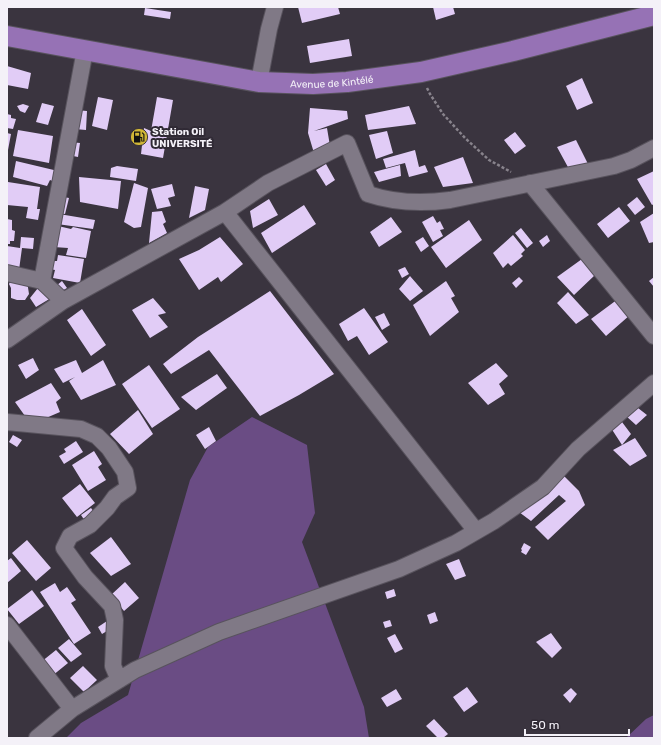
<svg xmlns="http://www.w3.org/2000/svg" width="661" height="745" font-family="Rubik,sans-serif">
<rect width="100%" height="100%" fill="#3a343f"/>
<path fill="#6a4c84" d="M252 417 307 445 315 513 302 542 364 707 369 738H66L81 723 128 695 190 480 208 447Z
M654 715V738H626L646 719Z"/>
<path fill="#e1ccf6" d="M298 7H338L340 14 302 23Z
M433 7H453L455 14 436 20Z
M145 8 171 12 170 19 144 15Z
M349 39 352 56 310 63 307 46Z
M7 66 31 73 28 89 7 85Z
M582 78 593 103 577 110 566 86Z
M98 97 113 100 107 130 92 126Z
M157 97 173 100 163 158 141 154 144 128 151 131Z
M42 103 54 106 48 125 36 122Z
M23 104 29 106 25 113 20 111 17 106Z
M409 106 416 124 368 130 365 115Z
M310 108 347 111 348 119 314 131 327 128 330 146 314 153 308 133Z
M76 110 87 111 86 130 75 129Z
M7 114 11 115V118L16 119 13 129 7 128Z
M18 130 53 136 49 163 13 156Z
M387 131 393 153 376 159 369 135Z
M515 132 526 146 515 154 504 140Z
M7 133 11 134 8 150H7Z
M576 140 588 164 569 169 557 147Z
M70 142 80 143 78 157 68 155Z
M415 150 419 167 425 165 428 172 409 177 405 163 386 168 383 159Z
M463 157 473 183 443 187 434 167Z
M16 161 58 171 55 182 50 180 47 186 13 177Z
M326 164 335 180 326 186 316 170Z
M400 165 401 176 379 182 374 172Z
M117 166 138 169 136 181 110 177 111 168Z
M654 171V204L652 205 637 179Z
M79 177 121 181 118 209 80 202Z
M8 182 40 187 37 209H40L38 220 26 218 28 207 7 205Z
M134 183 148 188 141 227 134 228 124 222Z
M172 184 175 196 168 198 171 206 157 209 151 189Z
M195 186 209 189 205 210 189 218Z
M59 196 69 198 65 214 55 212Z
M637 197 645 207 635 215 627 205Z
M269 199 278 215 253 228 250 211Z
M304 205 316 224 272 253 261 233Z
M619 207 630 221 608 238 597 224Z
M162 211 166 222 163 224 167 233 149 243 152 212Z
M654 213V242L649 243 640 222Z
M59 214 95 220 93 229 57 224Z
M433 216 437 223 440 221 444 229 440 230 443 236 433 242 422 222Z
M391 217 402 232 379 247 370 232Z
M7 219 12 220V230L15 231 14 241H10V244H7Z
M469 220 482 240 446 268 431 247Z
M58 226 71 229 73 227 91 231 86 258 66 255 68 248 54 247Z
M521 228 533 243 527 248 515 233Z
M513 235 525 250 521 254 523 256 511 266 508 263 503 268 493 253Z
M547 235 550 241 543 247 539 241Z
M21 237 34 238 33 249 22 248 19 270 7 269V246L20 248Z
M220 237 243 264 221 282 218 277 199 290 179 259 199 250Z
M423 237 429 246 421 252 415 242Z
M58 255 84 259 80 283 53 278 55 270 50 269 52 261H57Z
M582 259 595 275 574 295 557 277Z
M405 267 409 274 402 278 398 270Z
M410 276 423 291 410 301 399 289Z
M519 277 523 281 516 288 512 283Z
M654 277V287L649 281Z
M11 280 27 281 29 294 25 300H17L11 298V288L9 284Z
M62 281 67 288 60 292 56 286Z
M446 281 455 296 451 298 459 312 430 336 413 305Z
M38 288 51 298 36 307 30 298Z
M270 291 334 374 299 395 260 416 209 350 171 374 163 364 198 337Z
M568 292 589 315 576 324 557 303Z
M153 298 166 313 158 315 168 327 150 338 132 310Z
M618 299 630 315 606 336 591 319Z
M364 308 388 342 369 355 357 336 348 341 339 324Z
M82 309 106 345 91 356 67 320Z
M384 313 390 325 382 330 375 317Z
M33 358 39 370 26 379 18 365Z
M76 360 82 373 103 360 116 385 81 400 69 381 75 377 63 383 54 369Z
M496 363 508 376 499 384 505 394 488 405 468 383Z
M149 365 180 409 152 428 122 384Z
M217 374 227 388 196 410 181 397Z
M51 383 61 398 56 402 60 412 32 424 27 416H25L15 402Z
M638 408 647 415 636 425 626 416Z
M138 410 153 434 129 454 110 434Z
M622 422 631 434 622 445 611 428Z
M209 427 216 441 205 449 196 435Z
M13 435 22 440 17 447 9 442Z
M635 438 647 456 630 466 613 450Z
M76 441 83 452 64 464 59 456 66 452 64 449Z
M94 451 102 464 98 467 106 480 88 491 72 465Z
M562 474 579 491 585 505 548 540 535 527 566 501 559 495 531 521 519 512Z
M80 484 95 503 77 517 62 498Z
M91 508 97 516 87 524 81 515Z
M111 537 131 564 111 576 90 553Z
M27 540 51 568 36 581 12 553Z
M524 543 531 547 526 555 521 552 522 550 521 549Z
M11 558 21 571 7 583V561Z
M459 559 466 576 455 580 446 564Z
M125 582 139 598 124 611 111 595Z
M55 583 60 592 67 587 76 600 71 603 91 633 74 644 40 592Z
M394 589 396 596 387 599 385 592Z
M32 590 44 606 19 624 7 609Z
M435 612 438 621 430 624 427 615Z
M390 620 392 626 385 628 383 622Z
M107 621 112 628 102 634 98 627Z
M551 633 562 648 552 658 536 642Z
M395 634 403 649 395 653 387 638Z
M69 639 82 654 71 662 58 648Z
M56 650 68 663 52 676 41 662Z
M83 666 97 680 84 692 70 678Z
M467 687 478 702 464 712 453 697Z
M571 688 577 694 570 703 563 695Z
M396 689 402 699 387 707 381 698Z
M434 719 448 734 443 738H438L426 726Z"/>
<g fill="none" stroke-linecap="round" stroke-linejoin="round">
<defs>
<path id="minor" d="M259 82 269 29 275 7
M530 183 654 336
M225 212 476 531
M7 273 42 281 63 301
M42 281 85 50
M7 340 63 301 225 212 268 183 347 143 368 194C395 203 421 204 450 200L614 166 631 160 654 148
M7 422 81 429 97 436 109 448 125 472 128 488 115 497 107 508 90 525 70 536 64 548 85 577 112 606 115 620 113 666 119 680
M7 625 72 709
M37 738 72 709 135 670 219 632 399 569 456 543 494 521 543 487 578 449 654 383"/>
<g id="major">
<path id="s1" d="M7 36 259 82 313 84 347 82 421 72 513 51 654 15"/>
</g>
</defs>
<use href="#minor" stroke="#58535d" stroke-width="18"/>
<use href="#major" stroke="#58535d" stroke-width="22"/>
<path stroke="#88838c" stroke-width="2.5" stroke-dasharray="3 2" stroke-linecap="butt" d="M427 88 430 94 443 114 465 138 489 160 511 172"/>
<use href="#minor" stroke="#807986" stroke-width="16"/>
<use href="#major" stroke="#9672b5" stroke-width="20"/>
</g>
<defs>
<symbol id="fuel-disc" viewBox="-11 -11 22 22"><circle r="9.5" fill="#d1b736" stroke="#302a35"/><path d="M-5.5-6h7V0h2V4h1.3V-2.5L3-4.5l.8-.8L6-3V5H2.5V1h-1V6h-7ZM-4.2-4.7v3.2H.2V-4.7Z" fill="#111"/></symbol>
</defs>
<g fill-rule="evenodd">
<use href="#fuel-disc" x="129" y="127" width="20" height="20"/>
</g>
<g text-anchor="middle" stroke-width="4" stroke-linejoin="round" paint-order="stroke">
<g font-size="10" fill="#f4f1f8" stroke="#302a35">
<text dy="4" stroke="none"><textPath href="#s1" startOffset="329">Avenue de Kintélé</textPath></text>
</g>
<g font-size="10" font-weight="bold" fill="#f4f1f8" stroke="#302a35" text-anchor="start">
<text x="152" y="135">Station Oil<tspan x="152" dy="12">UNIVERSITÉ</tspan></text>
</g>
</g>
<rect width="661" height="745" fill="none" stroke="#f4f1f8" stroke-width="16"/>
<path d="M525 729v6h104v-6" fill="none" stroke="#f4f1f8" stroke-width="2"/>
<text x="531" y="729" font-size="12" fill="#f4f1f8" stroke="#302a35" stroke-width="3" paint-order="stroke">50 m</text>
</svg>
